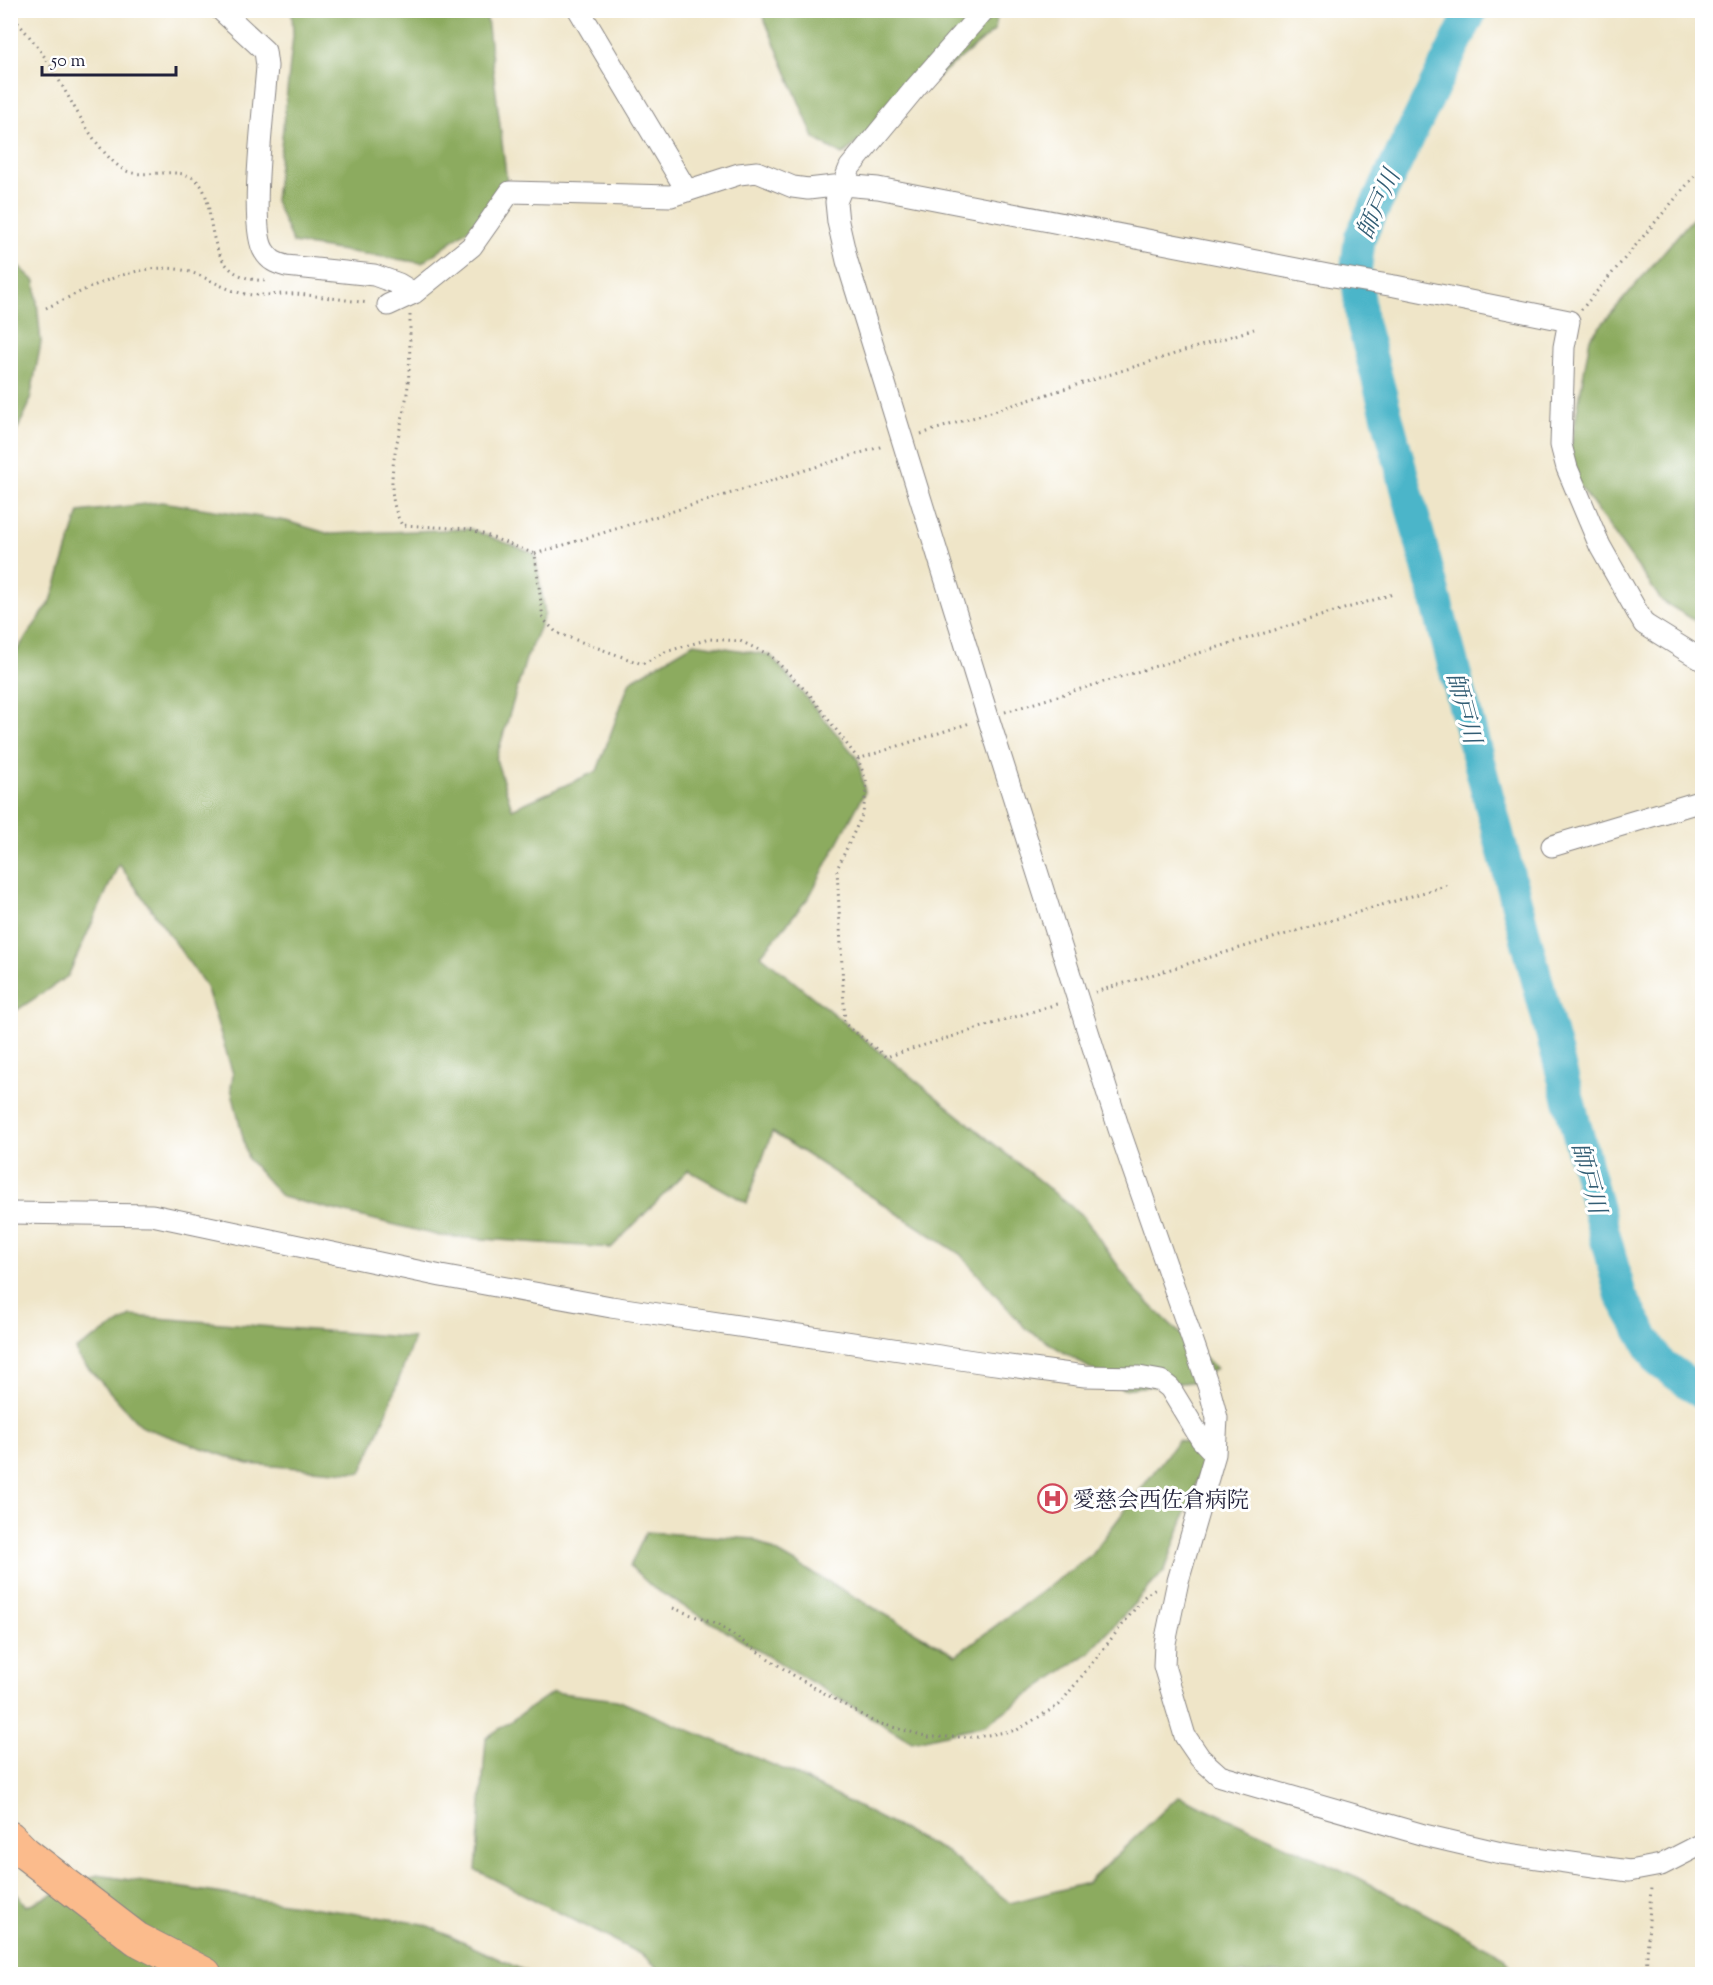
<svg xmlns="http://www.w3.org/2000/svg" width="1713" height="1985" font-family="'Sorts Mill Goudy','Noto Serif JP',serif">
<rect width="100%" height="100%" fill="#fff"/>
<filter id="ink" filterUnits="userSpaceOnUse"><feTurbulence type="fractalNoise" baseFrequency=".0167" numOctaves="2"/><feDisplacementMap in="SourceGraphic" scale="12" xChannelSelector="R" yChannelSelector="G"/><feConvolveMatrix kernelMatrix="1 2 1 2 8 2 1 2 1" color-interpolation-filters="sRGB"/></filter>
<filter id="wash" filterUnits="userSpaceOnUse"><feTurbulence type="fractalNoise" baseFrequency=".008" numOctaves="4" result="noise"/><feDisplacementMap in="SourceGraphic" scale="24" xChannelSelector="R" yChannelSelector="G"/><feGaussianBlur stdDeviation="1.35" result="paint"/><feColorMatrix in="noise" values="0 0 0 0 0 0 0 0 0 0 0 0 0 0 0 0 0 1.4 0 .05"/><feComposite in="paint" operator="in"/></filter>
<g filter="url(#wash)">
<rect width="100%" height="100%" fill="#efe5c8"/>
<path fill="#8cab5e" stroke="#57664c" stroke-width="1.5" d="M292 11H486L509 199 422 263 293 243 275 201 293 36Z
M761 11H998L995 30 842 155 814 138Z
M1702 213V625L1662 601 1567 468 1590 338 1691 220Z
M11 259 35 281 41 343 29 405 11 443Z
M162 502 286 521 330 534 470 529 535 554 545 614 526 659 496 759 512 809 597 771 630 681 694 643 770 655 858 759 865 792 809 897 761 955 1084 1217 1135 1290 1216 1368 1200 1381 1123 1389 1026 1329 960 1254 772 1132 747 1203 688 1170 611 1248 440 1236 282 1197 248 1159 231 1088 233 1074 206 986 119 864 68 976 11 1014V659L51 601 79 512Z
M131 1316 414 1338 387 1412 361 1473 248 1464 142 1427 78 1357 76 1349Z
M1178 1440 1209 1448 1165 1570 1090 1652 985 1725 912 1742 653 1588 630 1566 646 1532 754 1539 956 1655 1091 1555Z
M553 1692 617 1700 790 1772 946 1852 1010 1903 1087 1883 1179 1796 1359 1878 1504 1956 1515 1974H665L644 1956 476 1870 486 1738Z
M97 1875 424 1924 531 1974H11L10 1885 26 1906Z"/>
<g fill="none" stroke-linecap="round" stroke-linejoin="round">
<path stroke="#4bb5c9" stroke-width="32" d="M1472 10 1360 237 1356 269 1362 322 1621 1296 1659 1362 1702 1393"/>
</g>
</g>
<g filter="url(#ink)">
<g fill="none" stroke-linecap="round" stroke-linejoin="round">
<defs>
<path id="street" d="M221 10 265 51 267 66C265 100 248 227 264 251 270 261 276 263 286 266L374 275 399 284 414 293
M579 10 687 191
M984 10 916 87 850 167 836 202 838 222 847 261 988 717 1119 1129 1209 1388 1217 1418 1215 1454 1178 1581 1165 1643 1164 1666 1185 1736 1200 1758 1220 1776 1424 1835 1501 1853 1629 1871 1661 1865 1702 1844
M388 305 414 293 472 246 510 192 671 196 739 174 757 172 793 187 808 189 843 185 878 188 1333 276 1395 286 1569 321 1564 347 1561 445 1567 468 1600 546 1644 624 1702 660
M1552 846 1702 801
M10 1213 152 1215 441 1276 611 1307 980 1362 1085 1376 1139 1377 1161 1381 1170 1388 1201 1439 1215 1454"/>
<path id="primary" d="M10 1838 25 1853 137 1939 205 1974"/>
</defs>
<use href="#street" stroke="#888482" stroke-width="23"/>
<use href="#primary" stroke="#888482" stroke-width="35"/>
<path stroke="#888482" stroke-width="3" stroke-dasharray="1.5 4.5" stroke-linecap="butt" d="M10 13C22 28 34 41 44 56 67 89 90 146 121 168 142 184 184 159 202 187 207 196 209 208 210 218 216 255 224 279 267 281
M46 308C88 289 142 257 190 272 209 278 225 290 245 294 261 297 279 293 296 294 320 296 344 300 369 303
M1581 310 1702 167
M410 315C410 339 410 362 408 385 404 429 378 483 402 525L470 529 535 554 543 619 557 633 642 664 665 652 709 639 740 641 770 655 810 695 858 759 867 783 863 813 837 869 845 1024 886 1057 1060 1003
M921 434 1254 329
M535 554 883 446
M1005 712 1393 594
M858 759 970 723
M1095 992 1448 885
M673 1608 718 1625 796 1677 874 1722 929 1737H977L1017 1730 1059 1705 1145 1596 1157 1587
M1646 1974 1651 1887"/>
<use href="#street" stroke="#fff" stroke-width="21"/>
<use href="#primary" stroke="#fbbb8c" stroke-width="33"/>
</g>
</g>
<defs>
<symbol id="hospital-ring" viewBox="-11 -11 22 22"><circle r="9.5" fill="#fff" stroke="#d1495b" stroke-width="1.5"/><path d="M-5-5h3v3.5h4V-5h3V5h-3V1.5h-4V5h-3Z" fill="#d1495b"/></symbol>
</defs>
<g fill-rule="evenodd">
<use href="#hospital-ring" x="1036" y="1482" width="33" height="33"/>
</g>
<g text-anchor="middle" stroke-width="6" stroke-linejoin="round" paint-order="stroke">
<g font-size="22" fill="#22223b" stroke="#fff" text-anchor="start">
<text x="1073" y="1507">愛慈会西佐倉病院</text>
</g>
<g font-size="24" font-style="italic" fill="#325d74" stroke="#fff">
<text transform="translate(1378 204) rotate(-66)" y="8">師戸川</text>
<text transform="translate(1464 708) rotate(75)" y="8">師戸川</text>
<text transform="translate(1589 1178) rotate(75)" y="8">師戸川</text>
</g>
</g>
<rect width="1713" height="1985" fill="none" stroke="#fff" stroke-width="36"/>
<path d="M42 66v9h134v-9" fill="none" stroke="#22223b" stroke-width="3"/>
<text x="51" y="66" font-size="18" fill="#22223b" stroke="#ffffff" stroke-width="4.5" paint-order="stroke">50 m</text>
</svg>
